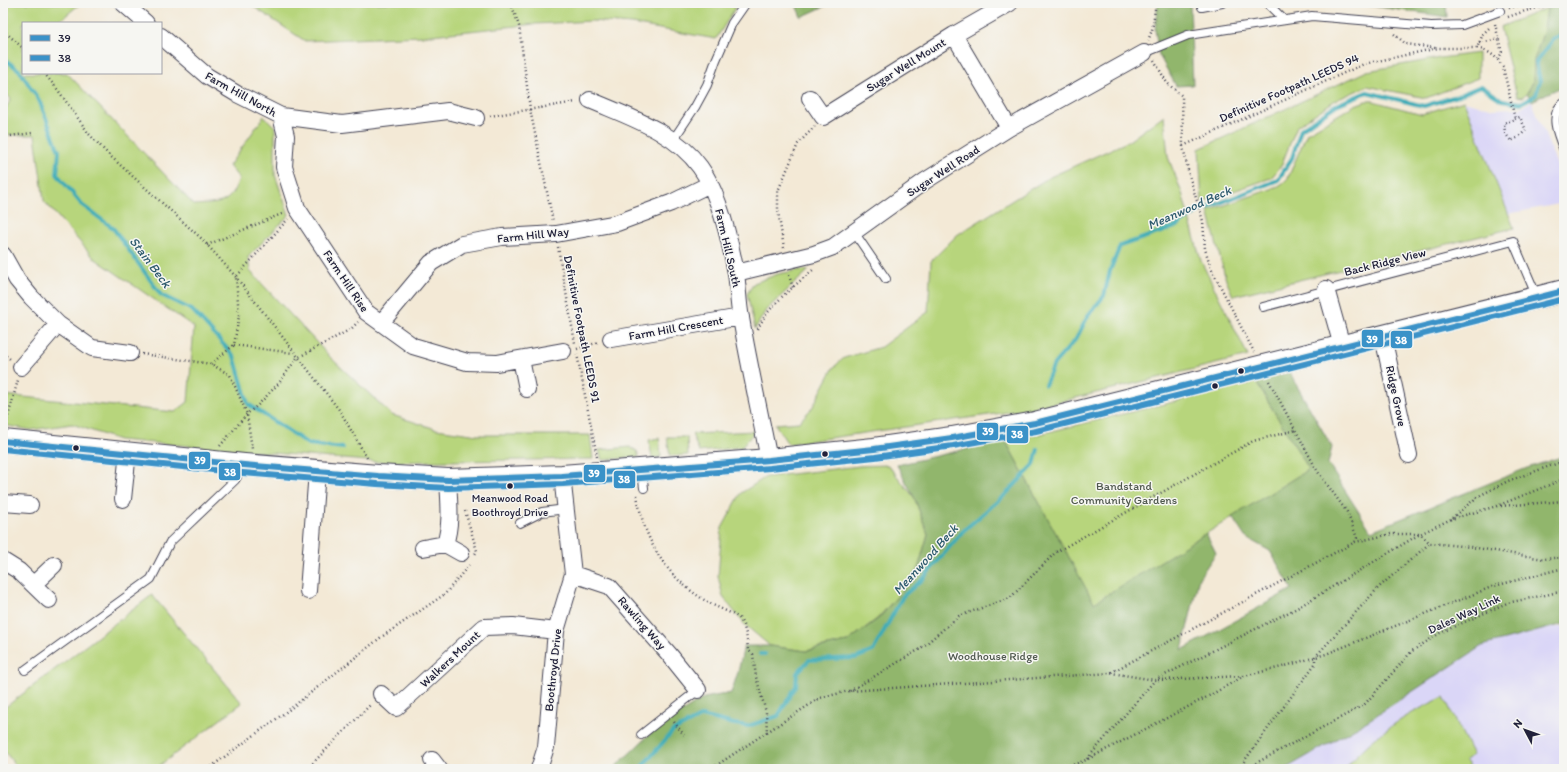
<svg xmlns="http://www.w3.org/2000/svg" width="1567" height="772" font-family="Itim,sans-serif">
<rect width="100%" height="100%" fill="#f6f6f2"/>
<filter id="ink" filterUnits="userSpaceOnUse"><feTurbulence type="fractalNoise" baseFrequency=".025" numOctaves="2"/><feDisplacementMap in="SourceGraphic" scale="8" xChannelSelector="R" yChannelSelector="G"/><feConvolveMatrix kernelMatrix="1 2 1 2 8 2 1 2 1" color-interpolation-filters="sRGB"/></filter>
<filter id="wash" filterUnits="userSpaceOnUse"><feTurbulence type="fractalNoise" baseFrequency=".012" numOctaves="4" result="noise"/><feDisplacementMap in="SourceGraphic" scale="16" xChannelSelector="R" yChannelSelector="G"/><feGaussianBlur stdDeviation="0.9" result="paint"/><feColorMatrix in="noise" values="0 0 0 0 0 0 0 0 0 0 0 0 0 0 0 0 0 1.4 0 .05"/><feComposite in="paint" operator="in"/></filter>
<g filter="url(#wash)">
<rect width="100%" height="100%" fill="#f3e9d6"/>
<path fill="#dad6f7" d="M1464 101 1494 109 1520 108 1532 101 1557 165 1564 174V203L1508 214Z
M1564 626V769H1285L1369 720 1482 646 1545 629Z"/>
<path fill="#b7d57c" stroke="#6c7c5c" d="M3 3H81L57 23H23V73H67L194 205C220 203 230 206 239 178L229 166 264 116 275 127V175L289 215 248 257 250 271 331 358 392 415 436 429 478 435H590L593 459 379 462 119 440 72 424 31 430 3 425V395L175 412 188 402 194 327 94 258 44 201 35 135H3V113L11 99 3 90Z
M248 3H736L734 10 716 39 632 24 592 21 535 24 422 36 305 41Z
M1547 8 1544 30 1534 60 1533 82 1527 93 1522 97 1517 96 1500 27Z
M1478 53V78L1426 98 1367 86 1334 101 1297 126 1281 166 1271 178 1202 202 1199 149 1367 71 1440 58Z
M1366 101H1373L1422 114 1464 101 1514 228 1233 296 1226 280 1208 211 1277 187 1283 183 1288 178 1307 133 1355 105Z
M1164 115 1168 157 1182 193 1201 261 1248 356 1030 409 788 444 775 424 799 422 812 408 834 367 844 358 881 347 928 312 931 261 957 235 1048 178 1129 141Z
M799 270H809L766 310 755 329 747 294 754 283 778 274Z
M1256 382 1309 469 1094 604 1005 440 1036 435Z
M755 431 742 447 699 452 692 434Z
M667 437H687L688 455 670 456Z
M659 438 661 457 652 458 649 440Z
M630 447 637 451 639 457 602 460 599 450Z
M888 465 914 497 928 534 918 569 902 591 878 618 847 642 806 651 770 646 744 624 723 597 718 576 722 528 741 493 766 477 860 466Z
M152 595 242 703 155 769H18L3 749V709Z
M1444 697 1473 755 1465 760 1472 769H1345C1371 736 1406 714 1444 697Z"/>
<path fill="#91b66c" stroke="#5a6c54" d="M795 3H832L801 17Z
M1158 3H1190L1193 85 1176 86 1159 55 1155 30Z
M1351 3H1446L1447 17Z
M1564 3V86L1546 94 1532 101 1527 93 1533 82 1534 60 1544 30 1547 8Z
M1289 372 1332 447 1328 464 1371 531 1527 468 1564 456V624L1482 646 1369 720 1285 769H613L655 729 704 698 731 693 738 672 744 646H770L806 651 847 642 879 618 902 591 918 569 928 534 914 497 897 465 1005 440 1094 603 1206 533 1216 553 1199 578 1182 650 1292 589 1270 551 1245 537 1232 517 1309 469 1256 382Z"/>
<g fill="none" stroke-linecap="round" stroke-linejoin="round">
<path stroke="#3cacb7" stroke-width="4" d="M3 58 19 70 39 100 59 151 57 174 82 205 113 228 161 295 192 310 234 356 248 404 308 444 343 448
M1045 385 1054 364 1076 339 1089 314 1104 296 1110 271 1120 246 1175 227 1197 212 1278 180 1292 158 1301 129 1336 105 1367 92 1424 106 1457 96 1481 86 1502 100 1521 103 1536 95 1540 81 1536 62 1554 39 1564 33
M760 654H765
M640 769 673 731 702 716 734 724 748 726 778 716 796 686 797 673 809 660 856 658 873 651 903 596 922 580 963 531 1006 494 1034 465 1038 449"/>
</g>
</g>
<g filter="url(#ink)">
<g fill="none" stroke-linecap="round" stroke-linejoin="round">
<defs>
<path id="lane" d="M1267 3 1284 20
M1202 7 1222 3
M1144 53 1188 35 1312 16 1431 26 1462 25 1500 11
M1564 103C1548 113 1558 136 1564 150
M673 140 695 107 707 85 716 60 732 23 746 3
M854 232 886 279
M1263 307 1513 241 1537 297
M642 472 644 488
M520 523 542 512 566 509
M25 670 151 579 170 542 235 480 243 466
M641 735 698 690"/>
<path id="street" d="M123 3 146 23
M954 35 1009 128
M161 36 207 76 237 94 281 116 342 124 448 111 476 118
M810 98 823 117 954 35 1010 3
M590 100C629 117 674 131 700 167 719 193 730 241 736 273 738 287 738 303 741 318 749 365 760 413 769 460
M281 116 286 136 284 167 297 208 366 312 413 346 467 362 497 363 563 351
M3 255 17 280 31 297 58 324 92 348 130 353
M736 273 814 254 833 247 925 181 1009 128 1144 53
M1326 289 1342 346
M381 323 431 263 462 244 502 237 556 234 617 223 671 203 710 184
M1383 337 1409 455
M611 339 741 317
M521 359 527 389
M21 367 58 324
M123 499 128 452
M3 503 30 505
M445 544 461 553
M423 548 445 544C452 523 449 501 448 480
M3 561 19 571 49 600
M573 574 609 586 669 654 698 690
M34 584 54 565
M308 591 317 471
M381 694 396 708 484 627 513 626 556 631
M432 760 439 769
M539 769 546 747 556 631 573 574 562 476"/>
<path id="secondary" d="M3 441 244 465 378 476 448 480 562 476 769 460 874 449 952 438 1035 423 1564 291"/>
</defs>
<use href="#lane" stroke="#414052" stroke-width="10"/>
<use href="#street" stroke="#414052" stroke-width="18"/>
<use href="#secondary" stroke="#414052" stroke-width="24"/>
<path stroke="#414052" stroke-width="2.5" stroke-dasharray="1 3" stroke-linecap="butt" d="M511 3 519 26 530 109 553 221
M1509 8 1530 3
M1508 17 1525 11 1556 3
M1495 24 1502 53 1498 59
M3 30 23 48
M1394 34 1406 44 1435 48
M1148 41 1152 30 1156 3
M1479 43 1499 39
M1477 48C1489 51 1496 56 1503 67L1515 119 1504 123 1505 133 1511 141 1519 137 1526 130 1520 117 1515 119
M1154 60 1167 83 1182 96 1183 146 1189 175 1203 221 1205 249 1211 268 1254 352
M44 73 58 90 89 134 108 154 202 239 236 277 340 411 367 458
M490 116 576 102
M3 137 32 133
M1183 146 1364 64 1438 48H1477L1483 34 1491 26
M207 245 284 213
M558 247 575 343
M784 248 778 211V191L798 144 815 126
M789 275 793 288
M758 329C767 306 796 285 814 269
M234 345 293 353
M577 349 599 342
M3 353 10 359
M142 354 211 364 230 375 247 414 252 449
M577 354 597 457
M211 364 234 345 239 316 236 277 288 219
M1269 381 1318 472 1347 512 1357 538 1355 541
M6 424 18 380
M220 446 247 414 258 405 279 383 297 358 351 329 358 322
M637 495C644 541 666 577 706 601 713 606 735 614 739 618 746 628 747 638 748 650L753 654 756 677 766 712 767 732 711 769
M1501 506 1564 501
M465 511 477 551 475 554
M1452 518 1477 497 1508 481 1564 461
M1155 680 1297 608 1420 534 1451 519 1497 506 1564 479
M1158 680 1243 676
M850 691 920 649 959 616 1010 598 1056 552 1253 441 1296 430
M674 722 684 735
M767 732 820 698 849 691 1110 673 1355 542 1391 534H1420L1430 543 1471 547 1544 559 1564 557
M1087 759 1155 680 1111 673
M208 769 290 709 380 638 445 594 469 565
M307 769 371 704
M1062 769 1086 760 1207 697 1244 676 1282 667 1326 654 1494 586 1564 568
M1240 769 1245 760 1315 664V657L1378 588 1430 543
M1245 769 1364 705 1412 651 1440 633 1507 603 1564 591"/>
<use href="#lane" stroke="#fff" stroke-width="8"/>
<use href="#street" stroke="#fff" stroke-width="16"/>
<use href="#secondary" stroke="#fff" stroke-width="22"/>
<defs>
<path id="bus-1" d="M3 441 244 465 378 476 448 480 562 476 769 460 874 449 952 438 1035 423 1564 291"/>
<path id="bus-2" d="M3 449 243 473 377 484 448 488 563 484 770 468 875 457 953 446 1036 431 1564 299"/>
</defs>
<use href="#bus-1" stroke="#f6f6f2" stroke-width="9"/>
<use href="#bus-2" stroke="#f6f6f2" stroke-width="9"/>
<use href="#bus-1" stroke="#3a92c8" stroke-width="6"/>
<use href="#bus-2" stroke="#3a92c8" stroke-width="6"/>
</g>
</g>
<g fill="#22223b" stroke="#f6f6f2" stroke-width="1.5">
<circle cx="1241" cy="371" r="3.5"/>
<circle cx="1215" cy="386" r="3.5"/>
<circle cx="76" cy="448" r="3.5"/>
<circle cx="825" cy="454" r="3.5"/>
<circle cx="510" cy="486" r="3.5"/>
</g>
<g text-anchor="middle" stroke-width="3" stroke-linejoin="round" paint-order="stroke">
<g font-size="11" fill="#22223b" stroke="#f6f6f2">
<text x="510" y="502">Meanwood Road<tspan x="510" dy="14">Boothroyd Drive</tspan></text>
</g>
<g font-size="12" fill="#22223b" stroke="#f6f6f2">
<text transform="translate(906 65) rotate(-32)" y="4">Sugar Well Mount</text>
<text transform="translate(1289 88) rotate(-24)" y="4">Definitive Footpath LEEDS 94</text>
<text transform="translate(241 94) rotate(29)" y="4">Farm Hill North</text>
<text transform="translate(943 171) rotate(-33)" y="4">Sugar Well Road</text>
<text transform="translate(533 235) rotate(-6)" y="4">Farm Hill Way</text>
<text transform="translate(728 248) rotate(77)" y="4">Farm Hill South</text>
<text transform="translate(1385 262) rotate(-14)" y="4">Back Ridge View</text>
<text transform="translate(346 281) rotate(56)" y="4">Farm Hill Rise</text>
<text transform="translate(676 328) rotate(-10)" y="4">Farm Hill Crescent</text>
<text transform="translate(582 329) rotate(79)" y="4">Definitive Footpath LEEDS 91</text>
<text transform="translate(1396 396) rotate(78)" y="4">Ridge Grove</text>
<text transform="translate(1464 614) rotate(-25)" y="4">Dales Way Link</text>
<text transform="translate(642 623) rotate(49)" y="4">Rawling Way</text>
<text transform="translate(450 659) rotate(-43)" y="4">Walkers Mount</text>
<text transform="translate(553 670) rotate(-84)" y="4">Boothroyd Drive</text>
</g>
<g font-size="12" fill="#4f584e" stroke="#f6f6f2">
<text x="1124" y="490">Bandstand<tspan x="1124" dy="14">Community Gardens</tspan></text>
<text x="993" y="660">Woodhouse Ridge</text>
</g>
<g font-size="13" font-style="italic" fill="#2c596d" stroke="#f6f6f2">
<text transform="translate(1189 207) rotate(-24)" y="5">Meanwood Beck</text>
<text transform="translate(151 262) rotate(53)" y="5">Stain Beck</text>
<text transform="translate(925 559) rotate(-48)" y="5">Meanwood Beck</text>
</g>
</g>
<g stroke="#f6f6f2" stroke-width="1.5">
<rect x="1361" y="329" width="23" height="19" rx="4" fill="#3a92c8"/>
<rect x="1390" y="330" width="23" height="19" rx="4" fill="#3a92c8"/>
<rect x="976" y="422" width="23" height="19" rx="4" fill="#3a92c8"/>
<rect x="1006" y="425" width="23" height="19" rx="4" fill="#3a92c8"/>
<rect x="188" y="451" width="23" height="19" rx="4" fill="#3a92c8"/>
<rect x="218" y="462" width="23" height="19" rx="4" fill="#3a92c8"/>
<rect x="583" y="464" width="23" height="19" rx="4" fill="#3a92c8"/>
<rect x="613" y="470" width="23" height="19" rx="4" fill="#3a92c8"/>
</g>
<g font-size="11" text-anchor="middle" font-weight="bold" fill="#fff">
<text x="1372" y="343">39</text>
<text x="1401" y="344">38</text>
<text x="988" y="435">39</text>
<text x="1017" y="438">38</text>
<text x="200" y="464">39</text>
<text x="230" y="476">38</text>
<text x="594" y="477">39</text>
<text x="624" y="483">38</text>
</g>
<rect width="1567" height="772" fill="none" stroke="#f6f6f2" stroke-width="16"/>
<rect x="22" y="22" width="140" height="52" fill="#f6f6f2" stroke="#a1a1a9"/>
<rect x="30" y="35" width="20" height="6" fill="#3a92c8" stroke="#a1a1a9"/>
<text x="58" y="42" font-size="12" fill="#22223b">39</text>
<rect x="30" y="55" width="20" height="6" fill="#3a92c8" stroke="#a1a1a9"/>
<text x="58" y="62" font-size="12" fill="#22223b">38</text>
<g transform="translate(1525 730) rotate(311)" stroke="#f6f6f2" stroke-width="3" paint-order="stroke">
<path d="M0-3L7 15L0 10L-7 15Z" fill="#22223b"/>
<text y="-6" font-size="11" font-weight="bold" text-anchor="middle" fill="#22223b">N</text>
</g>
</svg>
